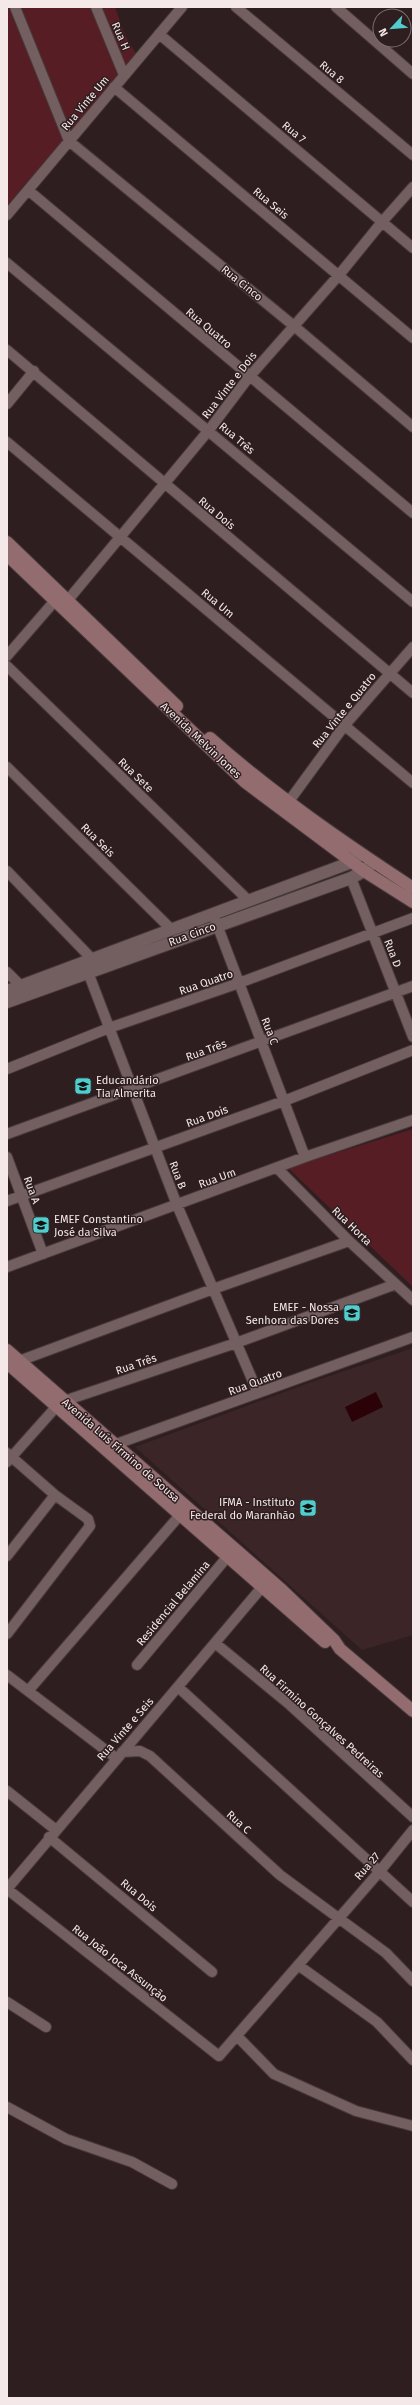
<svg xmlns="http://www.w3.org/2000/svg" width="420" height="2405" font-family="'Fira Sans',sans-serif">
<rect width="100%" height="100%" fill="#2e1e1f"/>
<path fill="#3c2526" d="M413 1348V1635L362 1650 135 1447 309 1383Z"/>
<path fill="#571d25" d="M7 7H115L125 35 138 57 21 189 7 209Z
M413 1129V1285L412 1286 288 1168Z"/>
<path fill="#2a0208" d="M376 1392 383 1407 352 1422 345 1407Z"/>
<g fill="none" stroke-linecap="round" stroke-linejoin="round">
<defs>
<path id="minor" d="M15 7 69 141 294 326 413 427
M96 7 124 75
M236 7 413 155
M336 7 413 74
M159 34 413 248
M114 87 413 338
M28 190 413 513
M7 215 182 7
M7 263 413 602
M7 350 413 693
M7 404 34 371
M7 442 413 783
M63 606 209 430 249 377 339 275 382 222 413 187
M7 656 59 596
M7 666 249 901
M7 767 172 930
M284 808 344 726 413 647
M7 871 92 959
M351 878 413 1037
M213 914 305 1157
M86 967 177 1205 258 1393
M7 972 21 986
M7 1069 109 1028 239 983 413 918
M7 1134 413 986
M7 1157 43 1254
M277 1168 349 1241 413 1300
M7 1201 284 1101 413 1050
M7 1267 305 1157 413 1120
M19 1361 213 1289 349 1241
M64 1401 236 1343 396 1284
M108 1447 413 1337
M7 1453 55 1495 88 1519 90 1526 7 1634
M7 1462 56 1407
M7 1556 55 1495
M215 1643 289 1704 413 1817
M137 1665 228 1556
M7 1675 116 1758
M178 1687 413 1902
M28 1691 180 1515
M122 1752 140 1751 150 1756 280 1875 386 1953 413 1981
M7 1791 56 1830
M49 1837 212 1972
M7 1889 219 2056 380 1871 413 1830
M7 1889 263 1586
M298 1965 377 2022 413 2060
M7 2002 46 2027
M237 2036 274 2074 356 2111 413 2126
M7 2107 66 2139 132 2162 172 2184"/>
<path id="tertiary" d="M7 991 352 862 358 856
M7 1002 351 878 364 871 370 865"/>
<path id="secondary" d="M7 542 177 706
M7 555 245 782 364 871 413 902
M210 738C273 794 343 842 413 888
M7 1350 282 1590 334 1640 340 1649 413 1711
M7 1363 325 1642"/>
</defs>
<use href="#minor" stroke="#47393a" stroke-width="12"/>
<use href="#tertiary" stroke="#47393a" stroke-width="14"/>
<use href="#secondary" stroke="#47393a" stroke-width="14"/>
<use href="#minor" stroke="#735f60" stroke-width="10"/>
<use href="#tertiary" stroke="#735f60" stroke-width="12"/>
<use href="#secondary" stroke="#926c6f" stroke-width="12"/>
</g>
<defs>
<symbol id="school-square" viewBox="-11 -11 22 22"><rect x="-9" y="-9" width="18" height="18" rx="4" fill="#52cdcd" stroke="#2e1e1f"/><path d="M0-5L7-2L0 1L-7-2ZM-4 1L0 2.5L4 1V4Q0 6-4 4Z" fill="#111"/></symbol>
<symbol id="university-square" viewBox="-11 -11 22 22"><rect x="-9" y="-9" width="18" height="18" rx="4" fill="#52cdcd" stroke="#2e1e1f"/><path d="M0-5L7-2L0 1L-7-2ZM-4 1L0 2.5L4 1V4Q0 6-4 4Z" fill="#111"/></symbol>
</defs>
<g fill-rule="evenodd">
<use href="#school-square" x="73" y="1076" width="20" height="20"/>
<use href="#school-square" x="31" y="1215" width="20" height="20"/>
<use href="#school-square" x="342" y="1303" width="20" height="20"/>
<use href="#university-square" x="298" y="1498" width="20" height="20"/>
</g>
<g text-anchor="middle" stroke-width="3" stroke-linejoin="round" paint-order="stroke">
<g font-size="11" fill="#f4e8e8" stroke="#2e1e1f">
<text transform="translate(121 36) rotate(67)" y="4">Rua H</text>
<text transform="translate(332 72) rotate(40)" y="4">Rua 8</text>
<text transform="translate(85 103) rotate(-50)" y="4">Rua Vinte Um</text>
<text transform="translate(294 132) rotate(40)" y="4">Rua 7</text>
<text transform="translate(271 203) rotate(40)" y="4">Rua Seis</text>
<text transform="translate(242 283) rotate(39)" y="4">Rua Cinco</text>
<text transform="translate(209 328) rotate(40)" y="4">Rua Quatro</text>
<text transform="translate(229 385) rotate(-52)" y="4">Rua Vinte e Dois</text>
<text transform="translate(237 438) rotate(40)" y="4">Rua Três</text>
<text transform="translate(217 513) rotate(40)" y="4">Rua Dois</text>
<text transform="translate(218 603) rotate(40)" y="4">Rua Um</text>
<text transform="translate(344 710) rotate(-51)" y="4">Rua Vinte e Quatro</text>
<text transform="translate(201 740) rotate(43)" y="4">Avenida Melvin Jones</text>
<text transform="translate(136 775) rotate(44)" y="4">Rua Sete</text>
<text transform="translate(98 840) rotate(45)" y="4">Rua Seis</text>
<text transform="translate(192 934) rotate(-20)" y="4">Rua Cinco</text>
<text transform="translate(393 953) rotate(69)" y="4">Rua D</text>
<text transform="translate(206 982) rotate(-19)" y="4">Rua Quatro</text>
<text transform="translate(270 1031) rotate(69)" y="4">Rua C</text>
<text transform="translate(206 1050) rotate(-20)" y="4">Rua Três</text>
<text transform="translate(207 1116) rotate(-20)" y="4">Rua Dois</text>
<text transform="translate(178 1175) rotate(69)" y="4">Rua B</text>
<text transform="translate(217 1178) rotate(-20)" y="4">Rua Um</text>
<text transform="translate(32 1190) rotate(70)" y="4">Rua A</text>
<text transform="translate(352 1226) rotate(44)" y="4">Rua Horta</text>
<text transform="translate(136 1364) rotate(-19)" y="4">Rua Três</text>
<text transform="translate(255 1382) rotate(-20)" y="4">Rua Quatro</text>
<text transform="translate(121 1450) rotate(41)" y="4">Avenida Luís Firmino de Sousa</text>
<text transform="translate(173 1603) rotate(-50)" y="4">Residencial Belamina</text>
<text transform="translate(322 1721) rotate(42)" y="4">Rua Firmino Gonçalves Pedreiras</text>
<text transform="translate(125 1729) rotate(-49)" y="4">Rua Vinte e Seis</text>
<text transform="translate(239 1822) rotate(42)" y="4">Rua C</text>
<text transform="translate(367 1866) rotate(-49)" y="4">Rua 27</text>
<text transform="translate(139 1895) rotate(40)" y="4">Rua Dois</text>
<text transform="translate(120 1963) rotate(38)" y="4">Rua João Joca Assunção</text>
</g>
<g font-size="11" fill="#f4e8e8" stroke="#2e1e1f" text-anchor="start">
<text x="96" y="1084">Educandário<tspan x="96" dy="13">Tia Almerita</tspan></text>
<text x="54" y="1223">EMEF Constantino<tspan x="54" dy="13">José da Silva</tspan></text>
<text x="339" y="1311" text-anchor="end">EMEF - Nossa<tspan x="339" dy="13">Senhora das Dores</tspan></text>
<text x="295" y="1506" text-anchor="end">IFMA - Instituto<tspan x="295" dy="13">Federal do Maranhão</tspan></text>
</g>
</g>
<rect width="420" height="2405" fill="none" stroke="#f4e8e8" stroke-width="16"/>
<g transform="translate(392 28) rotate(244)"><circle r="19" fill="#2e1e1f" stroke="#7d6f6f"/>
<path d="M0-3L7 15L0 10L-7 15Z" fill="#52cdcd"/>
<text y="-6" font-size="11" font-weight="bold" text-anchor="middle" fill="#f4e8e8">N</text>
</g>
</svg>
